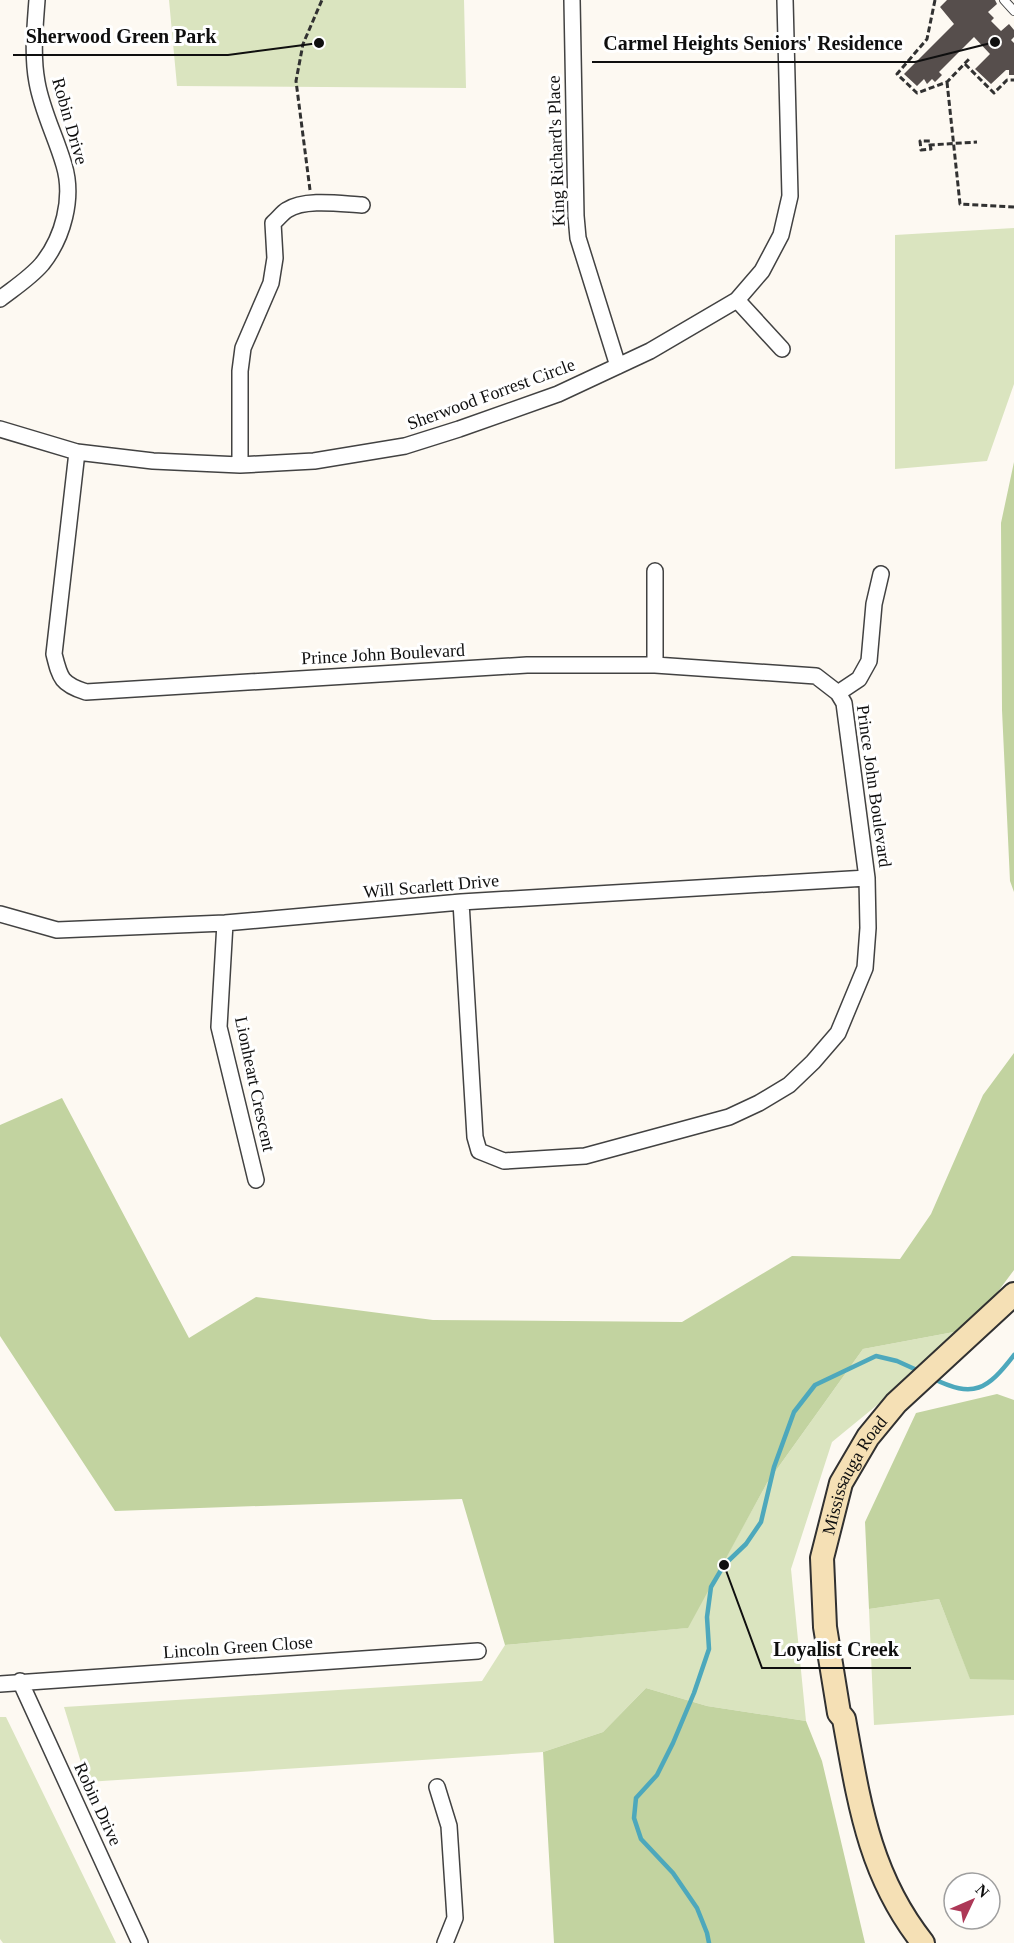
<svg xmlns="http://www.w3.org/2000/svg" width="1014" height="1943" font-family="Georgia,serif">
<rect width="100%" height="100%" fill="#fdf9f2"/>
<path fill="#dae4bf" d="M169 0H464L466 88 177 86Z
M1014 228V384L987 461 895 469V235Z
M970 1329 832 1442 791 1569 806 1721 707 1706 646 1688 603 1732 543 1752 87 1782 64 1707 482 1681 505 1645 687 1628 767 1483 863 1349Z
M939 1599 970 1678 1014 1680V1715L874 1725 869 1609Z
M0 1717H6L116 1943H3L0 1939Z"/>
<path fill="#c2d3a0" d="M1014 462V892L1010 881 1002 710 1001 523Z
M1014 1053V1270L970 1329 863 1349 767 1483 688 1628 505 1645 462 1499 115 1511 0 1336V1125L62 1098 189 1338 256 1297 433 1320 682 1322 792 1256 900 1259 931 1214 983 1095Z
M997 1394 1014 1400V1680L970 1679 939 1599 869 1609 865 1522 916 1413Z
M646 1688 707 1706 806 1721 822 1761 865 1943H554L543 1752 603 1732Z"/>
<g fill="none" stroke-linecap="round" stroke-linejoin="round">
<path stroke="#4da8bc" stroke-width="4.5" d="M932 1378C974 1399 987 1390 1014 1355
M709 1943 707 1933 697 1908 673 1873 641 1839 634 1818 636 1798 657 1775 673 1743 694 1693 709 1649 707 1617 711 1587 724 1565 746 1544 761 1522 774 1467 794 1412 815 1385 876 1356 897 1361 919 1371"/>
</g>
<path fill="#564e4c" d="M947 0H995L997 4 988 12 994 18 991 21 1001 31 1009 24 1014 30V37L1011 40 1014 43V75H1009V70H1006L991 84 975 69 990 54 974 37 939 72 942 75 935 82 932 79 927 84 924 79 917 86 904 74 954 24 940 7Z"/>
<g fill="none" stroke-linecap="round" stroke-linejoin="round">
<defs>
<path id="service" d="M1004 0 1014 11"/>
<path id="minor" d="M572 0 576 216 578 238 618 366
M0 299C14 288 30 278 42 264 63 238 74 198 64 165 56 137 42 111 37 82 32 55 35 27 37 0
M737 300 782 349
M0 429 77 452 153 461 240 465 314 461 405 446 459 429 558 394 650 351 737 300 762 271 781 235 790 196 785 0
M77 452 54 654C60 678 61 684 86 692L527 665H655L816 676 838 693 844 703 867 878 868 928 865 968 838 1033 813 1062 789 1085 759 1103 729 1117 585 1156 504 1161 479 1151 475 1137 461 902
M240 465V371L243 348 271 283 275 258 273 223C278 219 282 213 287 210 305 198 342 204 362 205
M655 571V665
M838 693 859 679 869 661 874 604 881 574
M0 914 57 930 225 923 461 902 867 878
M225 923 219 1027 256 1180
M20 1681 140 1943
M0 1684 478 1651
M437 1787 449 1826 455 1918 445 1943"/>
<g id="secondary">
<path id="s1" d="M923 1943C869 1875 859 1802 844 1719L839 1713 825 1627 822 1558 841 1483 868 1437 896 1403 1014 1294"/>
</g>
</defs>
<use href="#service" stroke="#424242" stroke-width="10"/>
<use href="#minor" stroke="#424242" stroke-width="18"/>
<use href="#secondary" stroke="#313131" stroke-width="26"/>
<path stroke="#313131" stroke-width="3" stroke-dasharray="6 3" stroke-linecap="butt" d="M935 0 927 39 897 74 917 93 947 82 970 58
M965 64 994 93 1007 80H1014
M947 82 960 204 1014 207
M930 145 931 149 921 150 920 141H930V145L977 142
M310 190 296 81 303 44 322 0"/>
<use href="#service" stroke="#fff" stroke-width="8"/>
<use href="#minor" stroke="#fff" stroke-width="15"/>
<use href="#secondary" stroke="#f5e0b5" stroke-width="22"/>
</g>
<g text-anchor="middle" stroke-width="6" stroke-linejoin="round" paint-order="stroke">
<g font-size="18" fill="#0f0f0f" stroke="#fff">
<text transform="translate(70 121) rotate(74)" y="6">Robin Drive</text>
<text transform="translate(556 151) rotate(-92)" y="6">King Richard's Place</text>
<text transform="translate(491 394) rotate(-20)" y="6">Sherwood Forrest Circle</text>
<text transform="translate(383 654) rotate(-3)" y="6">Prince John Boulevard</text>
<text transform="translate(874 786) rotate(82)" y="6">Prince John Boulevard</text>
<text transform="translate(431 886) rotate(-5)" y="6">Will Scarlett Drive</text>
<text transform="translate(255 1084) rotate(78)" y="6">Lionheart Crescent</text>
<text dy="6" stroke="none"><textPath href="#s1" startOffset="494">Mississauga Road</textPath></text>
<text transform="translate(238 1647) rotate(-4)" y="6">Lincoln Green Close</text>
<text transform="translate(98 1804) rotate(65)" y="6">Robin Drive</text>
</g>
</g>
<path fill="none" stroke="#0f0f0f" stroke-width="2" d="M319 43L228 55H13M995 42L915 62H592M724 1565L762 1668H911"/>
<g fill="#0f0f0f" stroke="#fff" stroke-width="2">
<circle cx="319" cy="43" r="6"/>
<circle cx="995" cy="42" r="6"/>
<circle cx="724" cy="1565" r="6"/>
</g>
<g font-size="20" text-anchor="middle" font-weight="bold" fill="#0f0f0f" stroke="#fff" stroke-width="6" stroke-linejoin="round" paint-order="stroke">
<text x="121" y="43">Sherwood Green Park</text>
<text x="753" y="50">Carmel Heights Seniors' Residence</text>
<text x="836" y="1656">Loyalist Creek</text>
</g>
<g transform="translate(972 1901) rotate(46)"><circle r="28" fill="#ffffff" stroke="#9f9f9f" stroke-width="1.5"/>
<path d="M0-4.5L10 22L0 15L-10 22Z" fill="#ad3857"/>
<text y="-9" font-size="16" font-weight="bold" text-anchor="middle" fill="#0f0f0f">N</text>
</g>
</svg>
